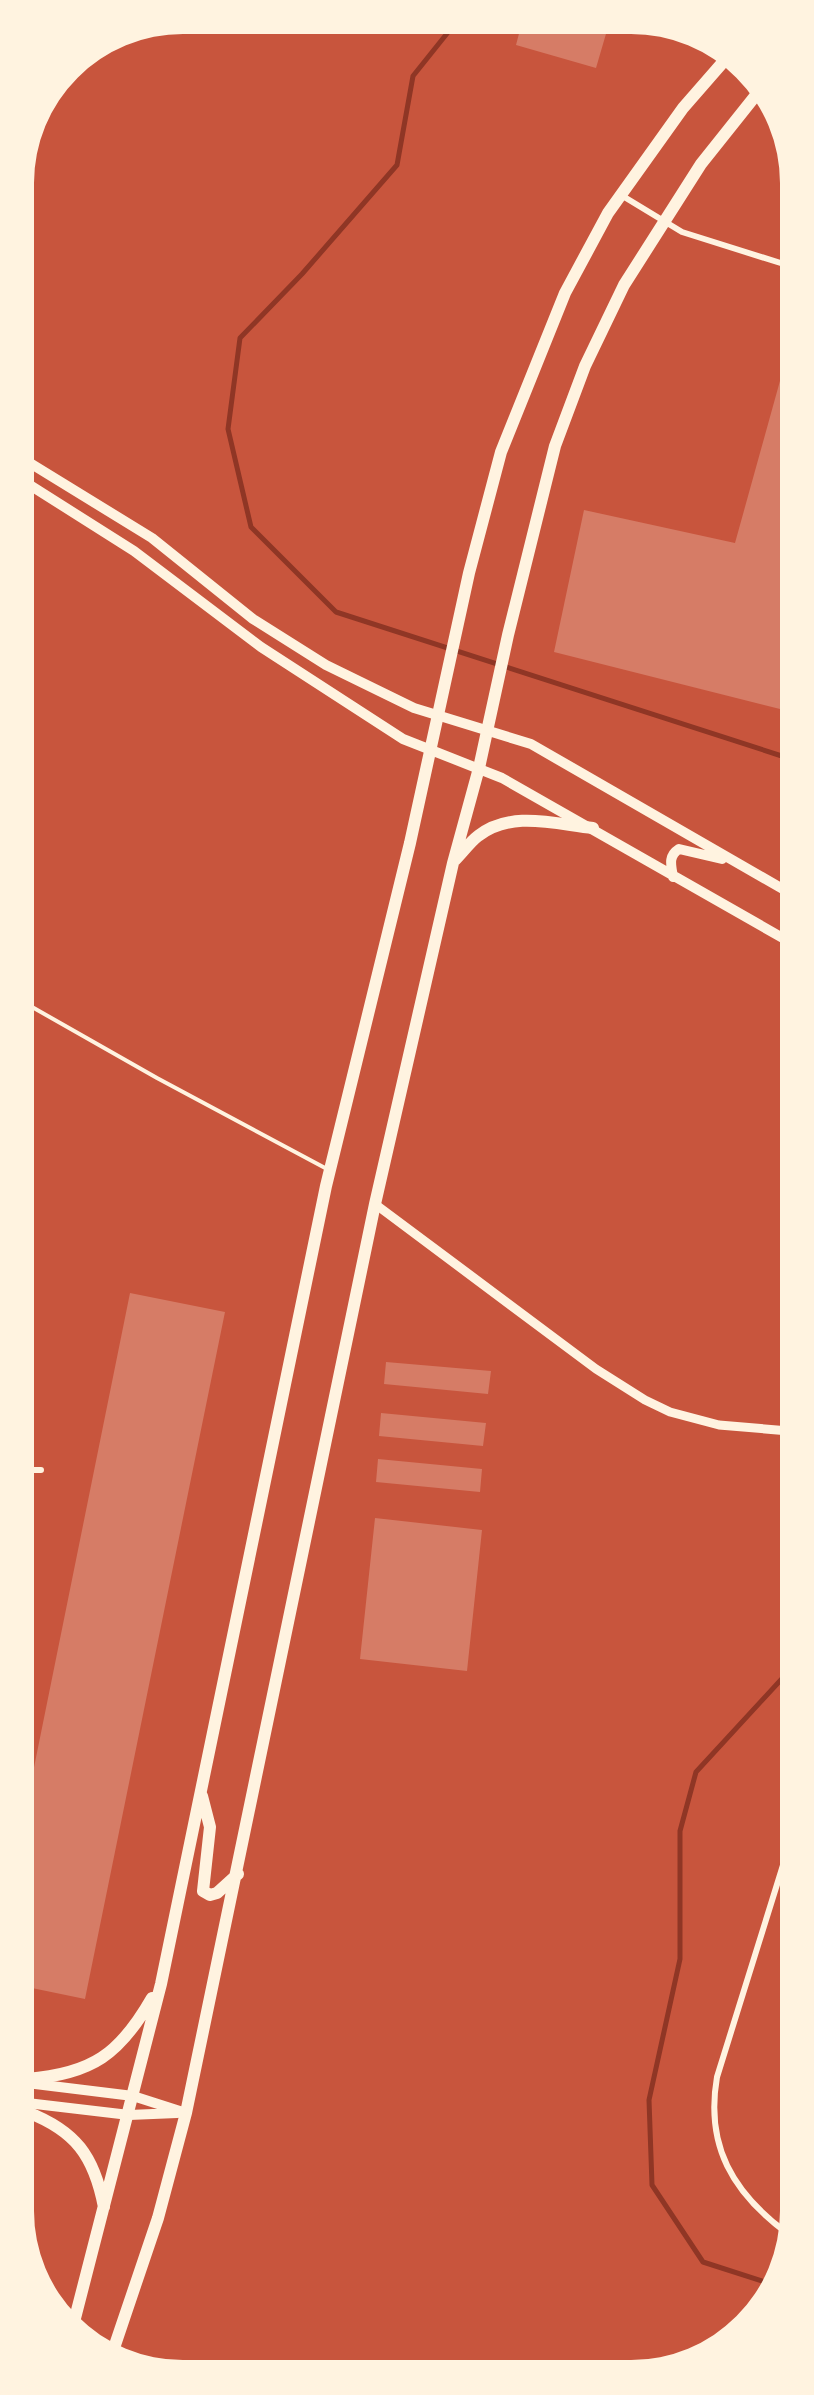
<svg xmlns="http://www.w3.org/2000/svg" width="814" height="2395" font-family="Quicksand,sans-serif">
<rect width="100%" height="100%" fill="#c8553d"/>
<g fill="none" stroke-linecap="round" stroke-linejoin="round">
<path stroke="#8f3625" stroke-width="5" d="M453 26 413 76 397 165 302 274 240 338 228 429 251 527 336 612 788 758
M788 1211 785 1218 788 1233
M771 2284 703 2262 652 2185 649 2100 680 1959V1831L696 1772 789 1671"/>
</g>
<path fill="#d67c66" d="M521 26 608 27 596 68 516 45Z
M783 370 787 371 788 711 554 652 584 510 735 543Z
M130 1293 225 1312 85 1999 27 1987V1802Z
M386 1362 491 1371 488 1394 384 1384Z
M381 1413 486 1423 483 1446 379 1436Z
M378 1459 482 1469 480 1492 376 1482Z
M375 1518 482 1530 467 1671 360 1659Z"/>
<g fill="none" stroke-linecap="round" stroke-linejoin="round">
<path stroke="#fff3e0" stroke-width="4" d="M25 1003 157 1078 327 1169"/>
<path stroke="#fff3e0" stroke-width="6" d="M621 195 682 232 787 265
M26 1470H41
M787 2233C733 2193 705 2146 717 2077L789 1846"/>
<path stroke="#fff3e0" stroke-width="9" d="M375 1204 596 1369 645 1400 670 1412 719 1425 789 1431"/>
<path stroke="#fff3e0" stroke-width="10" d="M25 460 152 538 253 619 326 665 414 708 531 744 788 892
M25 482 134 551 261 647 403 739 502 778 788 941
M673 877C671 865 668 856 679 849L722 859
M27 2083 133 2096 186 2113
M27 2103 129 2115 177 2113"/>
<path stroke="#fff3e0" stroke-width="12" d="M455 860C463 852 470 842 478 836 511 810 555 824 593 828
M202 1796 210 1827 203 1891 210 1895 217 1893 238 1874
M27 2079C92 2074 120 2054 152 1998
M27 2112C76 2131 94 2156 104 2207
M73 2326 161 1984 326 1186 410 843 469 573 501 452 565 293 608 213 683 108 724 61
M114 2348 158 2218 186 2113 375 1204 453 863 479 768 508 635 555 446 585 366 624 285 701 164 756 95"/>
</g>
<path d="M0 0H814V2395H0ZM183 34H631A149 149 0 0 1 780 183V2211A149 149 0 0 1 631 2360H183A149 149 0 0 1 34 2211V183A149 149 0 0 1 183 34Z" fill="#fff3e0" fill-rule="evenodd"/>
</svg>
